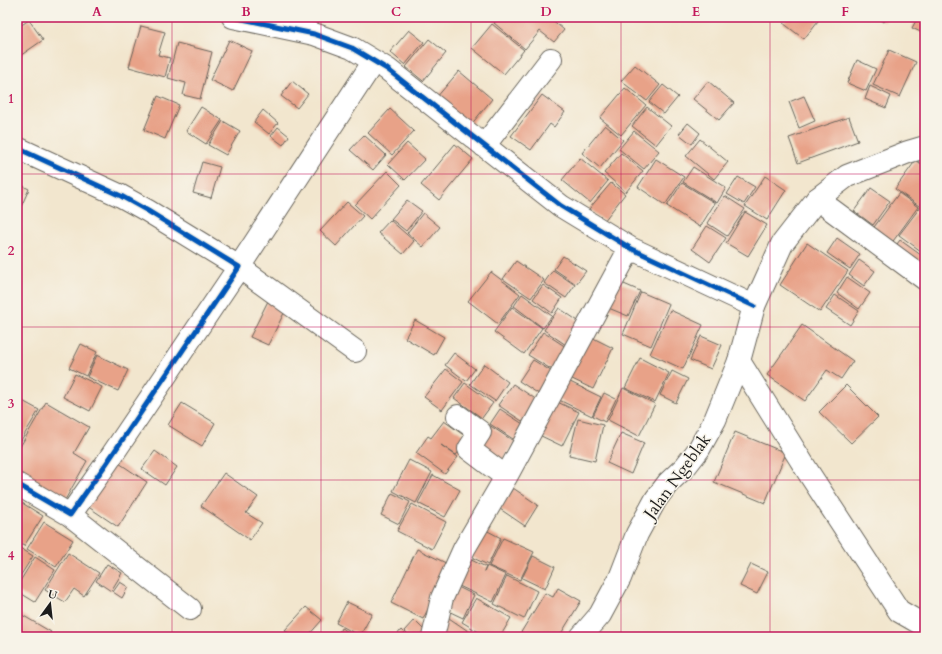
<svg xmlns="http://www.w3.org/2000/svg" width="942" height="654" font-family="Cardo,serif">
<rect width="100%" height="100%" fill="#f7f3e8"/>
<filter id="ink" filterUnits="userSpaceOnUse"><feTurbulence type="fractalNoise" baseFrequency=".025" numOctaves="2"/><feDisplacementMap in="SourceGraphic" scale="8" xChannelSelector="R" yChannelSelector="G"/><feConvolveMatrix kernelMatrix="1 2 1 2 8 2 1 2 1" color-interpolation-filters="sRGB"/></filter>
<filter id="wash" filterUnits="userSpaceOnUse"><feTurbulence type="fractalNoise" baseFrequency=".012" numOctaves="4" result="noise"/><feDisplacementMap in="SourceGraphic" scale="16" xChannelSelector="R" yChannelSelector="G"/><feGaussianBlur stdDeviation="0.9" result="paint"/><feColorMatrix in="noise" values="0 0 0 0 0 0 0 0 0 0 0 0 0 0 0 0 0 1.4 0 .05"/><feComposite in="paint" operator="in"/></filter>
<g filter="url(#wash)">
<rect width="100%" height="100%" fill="#f2e6ce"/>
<g id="blocks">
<path fill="#e8a288" d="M17 17H27L17 24Z
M499 17H549L564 30 554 42 540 31 525 49 494 23Z
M788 17H821L804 39 783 23Z
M877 17H888L884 22Z
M918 17H925V34L912 28Z
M29 20 43 40 17 58V28Z
M492 24 524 50 504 74 472 48Z
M141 26 165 32 158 55 170 58 165 77 129 67Z
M409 30 424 42 405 65 390 52Z
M429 39 446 53 423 81 406 67Z
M229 40 252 51 233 91 210 80Z
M177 43 212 52 200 99 183 95 186 83 168 78Z
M889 50 916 62 900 97 873 85Z
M857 60 876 69 866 91 847 83Z
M635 65 660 85 647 101 621 81Z
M459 71 492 99 470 126 436 98Z
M292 81 308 94 297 108 281 96Z
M708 81 734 103 719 120 693 99Z
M663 85 678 97 664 114 649 102Z
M870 86 891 96 886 108 865 99Z
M625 88 646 105 621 135 600 118Z
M542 95 565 112 554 127 550 124 531 150 511 136Z
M158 96 179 105 165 139 144 130Z
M804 96 815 121 799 128 789 102Z
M201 107 222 120 206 144 186 131Z
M647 107 671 126 656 145 632 126Z
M390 109 414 131 392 155 368 133Z
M263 110 278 123 269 134 254 122Z
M849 117 858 141 798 163 789 138Z
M223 121 240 131 226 155 208 145Z
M688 123 700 133 692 144 679 134Z
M605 125 623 140 600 168 582 153Z
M278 127 289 136 283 145 271 136Z
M634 131 659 151 644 169 619 149Z
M364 135 386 155 373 170 350 150Z
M700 139 728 162 714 179 686 156Z
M407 143 425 159 405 180 388 164Z
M455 144 473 159 439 200 421 185Z
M621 153 643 171 626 192 604 173Z
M580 158 608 181 590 203 562 180Z
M656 159 684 177 665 205 638 187Z
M916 160 925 167V198L919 206 895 189Z
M202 162 220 167 211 198 193 193Z
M693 167 726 188 717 203 683 182Z
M387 171 401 185 370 219 355 205Z
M765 176 786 190 767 220 745 206Z
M738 177 755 187 744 204 727 194Z
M17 183 29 189 20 209 17 207Z
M611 183 625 194 604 221 589 209Z
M682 183 715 203 700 227 667 206Z
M871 188 890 201 873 225 854 211Z
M899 193 918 207 888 248 869 234Z
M725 196 745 209 727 236 707 223Z
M407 200 422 211 406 231 391 219Z
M925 201V254L899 235Z
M347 202 363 216 336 246 320 231Z
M745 212 767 225 748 256 726 243Z
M423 213 440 227 423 247 407 233Z
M390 220 414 241 403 254 378 233Z
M707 226 726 238 710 262 692 249Z
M837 238 860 254 850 269 827 253Z
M900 240 925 258V259L917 270 892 251Z
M807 243 848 271 820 312 780 285Z
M563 256 586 271 576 284 554 269Z
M859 260 875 271 864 286 849 275Z
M516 261 544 280 531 298 503 279Z
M553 270 575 285 566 298 544 283Z
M491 272 520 294 498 324 468 301Z
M847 277 870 293 859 309 837 293Z
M617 281 640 291 628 316 606 307Z
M543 285 562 298 552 313 533 299Z
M641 292 669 304 651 346 623 334Z
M522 294 552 316 543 328 514 306Z
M835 295 859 311 850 325 826 309Z
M269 299 287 307 268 345 250 337Z
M512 307 542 328 524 354 494 332Z
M559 308 584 325 569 347 544 330Z
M670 310 703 325 683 369 650 354Z
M415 320 444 337 434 355 405 338Z
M802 325 853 361 841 379 827 370 805 401 767 375Z
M543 332 569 349 554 371 528 355Z
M589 336 613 348 593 389 568 377Z
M701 336 722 345 711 369 690 360Z
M81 344 97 352 86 376 69 368Z
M454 353 475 369 466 381 445 365Z
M97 355 128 370 118 391 87 377Z
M640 358 669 373 655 402 625 388Z
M533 360 559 376 545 398 519 381Z
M484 364 508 382 495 401 470 384Z
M446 369 463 382 442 410 424 397Z
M672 371 688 379 676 403 660 395Z
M75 374 102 387 90 411 63 397Z
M564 379 601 397 592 416 555 398Z
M465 383 493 403 482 418 454 398Z
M513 384 543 404 528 425 498 405Z
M846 385 878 417 851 443 819 412Z
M623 388 655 404 639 436 608 420Z
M604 393 616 399 605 422 593 416Z
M17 398 39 410 17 447Z
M553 400 579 412 562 446 537 434Z
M46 402 89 427 74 453 87 461 65 500 17 473V452Z
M182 403 215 423 202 446 168 425Z
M500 409 526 426 516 441 490 424Z
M578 419 603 425 595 461 569 455Z
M444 421 469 439 456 455 441 445 458 457 445 474 416 453 428 436 431 438Z
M489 425 515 442 502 461 477 444Z
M735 432 786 453 765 503 714 482Z
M621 433 644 443 631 474 607 463Z
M155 451 177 467 165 485 142 469Z
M409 460 432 472 416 503 393 491Z
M116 461 147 482 118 527 87 506Z
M224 473 258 497 246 513 262 523 250 540 201 506Z
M433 475 460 490 445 517 418 503Z
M513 488 538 505 525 526 500 509Z
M392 493 410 502 399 524 381 515Z
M19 501 43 516 24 546 17 542V504Z
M412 504 446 522 432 549 397 531Z
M44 522 73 540 56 567 27 549Z
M482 528 501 538 488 565 469 556Z
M503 538 534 552 520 580 489 566Z
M17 546 33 556 17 581Z
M417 549 450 565 423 619 391 603Z
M68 553 99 573 84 596 74 589 65 602 45 590Z
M533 556 555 567 545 589 522 578Z
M35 557 55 570 35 602 17 591V586Z
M467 558 486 567 484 572 487 566 506 575 493 602 455 584Z
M107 564 122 573 111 591 96 581Z
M751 564 768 572 757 594 740 586Z
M507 576 537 591 524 619 494 604Z
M120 582 128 587 122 598 113 592Z
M454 585 474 595 463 618 442 608Z
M558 588 581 601 559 637H526L520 634 545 593 553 597Z
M476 598 511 618 500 637H487L462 622Z
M347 602 372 614 360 636 336 623Z
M306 607 322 620 307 637H293L285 630Z
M17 612 51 632 48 637H23L17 634Z
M446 616 477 637H438Z
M414 620 429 635 428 637H410L404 631Z
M341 628 358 637H337Z
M401 630 408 637H395Z"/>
</g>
</g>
<g filter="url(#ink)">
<use href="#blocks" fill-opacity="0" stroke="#67635a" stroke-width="1"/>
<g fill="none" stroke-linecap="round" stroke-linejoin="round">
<defs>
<path id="minor" d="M233 17 314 34 352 48 387 69 496 155 561 206 630 248 754 306
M484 146 551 59
M17 148 121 196 148 211 239 267 106 464 70 515 17 484
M817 199 925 279
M355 351 239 267 374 61
M739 361 810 475 899 611 925 626
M458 416 480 432 469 449 506 477
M70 515 190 609
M433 637 442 598 464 549 506 477 630 248"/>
<path id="major" d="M581 637 600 615 620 578 637 534 656 499 668 483 685 467 699 449 715 420 739 361 754 306 782 244 817 199 847 176 908 152 925 147"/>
</defs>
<use href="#minor" stroke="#67635a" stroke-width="24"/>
<use href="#major" stroke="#67635a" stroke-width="24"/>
<use href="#minor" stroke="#fff" stroke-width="22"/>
<use href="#major" stroke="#fff" stroke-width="22"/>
<defs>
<path id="cycleway" d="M233 17 314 34 352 48 387 69 496 155 561 206 630 248 754 306
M17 148 121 196 148 211 239 267 106 464 70 515 17 484"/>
</defs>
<use href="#cycleway" stroke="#f7f3e8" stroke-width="8"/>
<use href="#cycleway" stroke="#0057b8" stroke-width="5"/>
</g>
</g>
<path fill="none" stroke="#c2185b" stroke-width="1" stroke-opacity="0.55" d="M172 17V637M321 17V637M471 17V637M621 17V637M770 17V637M17 174H925M17 327H925M17 480H925"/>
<g text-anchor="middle" stroke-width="3" stroke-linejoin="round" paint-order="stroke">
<g font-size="17" fill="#1c1c1c" stroke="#f7f3e8">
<text transform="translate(677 476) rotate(-54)" y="6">Jalan Ngeblak</text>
</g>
</g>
<rect width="942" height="654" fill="none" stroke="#f7f3e8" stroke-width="44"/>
<g transform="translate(50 604) rotate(15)" stroke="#f7f3e8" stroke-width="3" paint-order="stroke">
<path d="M0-3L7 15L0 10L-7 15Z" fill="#1c1c1c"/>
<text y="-6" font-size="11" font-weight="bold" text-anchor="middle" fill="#1c1c1c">U</text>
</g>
<rect x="22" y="22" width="898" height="610" fill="none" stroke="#c2185b" stroke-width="1.5"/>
<g font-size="13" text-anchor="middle" font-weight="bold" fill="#c2185b">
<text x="97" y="16">A</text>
<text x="246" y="16">B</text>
<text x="396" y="16">C</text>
<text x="546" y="16">D</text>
<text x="696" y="16">E</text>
<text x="845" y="16">F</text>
<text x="11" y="103">1</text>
<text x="11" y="255">2</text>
<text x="11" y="408">3</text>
<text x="11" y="560">4</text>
</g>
</svg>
